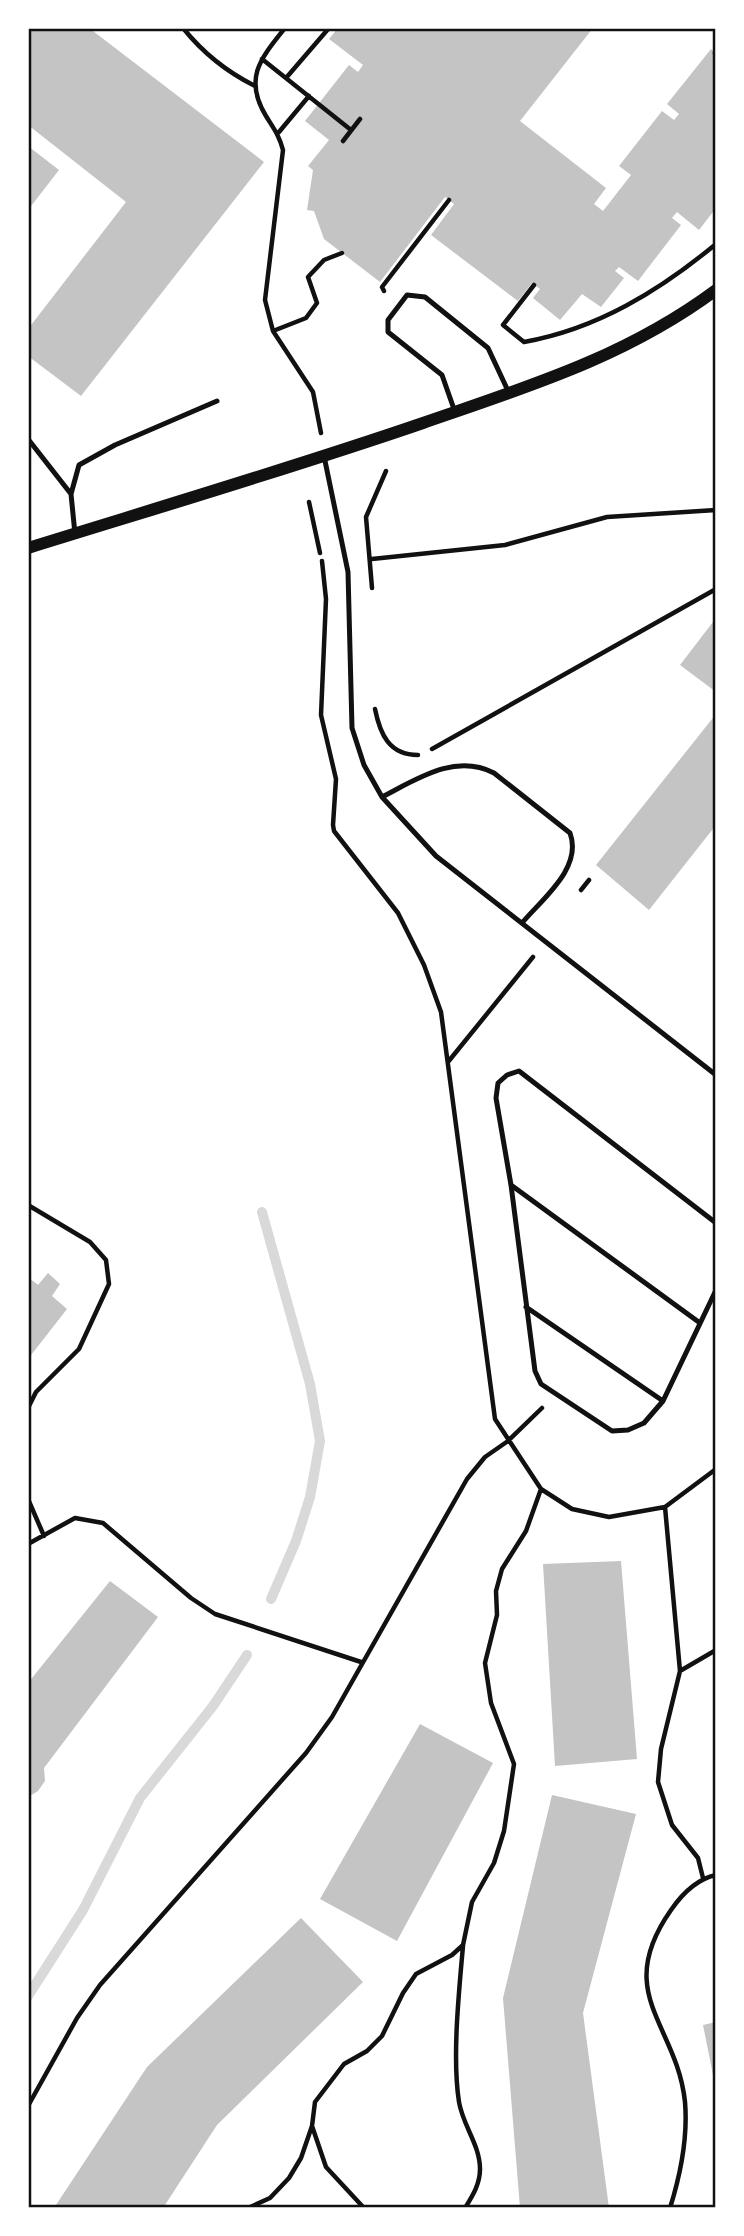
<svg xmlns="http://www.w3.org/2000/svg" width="744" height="2236" font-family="'Fira Sans',sans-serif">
<rect width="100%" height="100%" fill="#fff"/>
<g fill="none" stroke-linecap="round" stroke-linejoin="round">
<path stroke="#d9d9d9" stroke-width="10" d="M262 1212 310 1384 320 1441 310 1497 296 1541 271 1599
M28 1996 83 1910 140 1798 213 1706 247 1655"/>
</g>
<path fill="#c4c4c4" d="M28 28H89L264 162 81 396 28 356V329L126 202 28 125Z
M338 28H593L520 121 606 188 594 204 603 211 631 175 619 166 662 111 674 120 679 114 667 104 711 49 716 53V208L699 230 677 212 672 218 681 225 638 281 619 267 615 271 624 278 601 307 582 294 560 320 533 298 540 289 532 283 518 301 431 235 454 204 445 197 380 282 324 239 314 211 307 210 313 170 308 166 329 140 305 121 349 65 358 72 363 65 329 39Z
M28 146 59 170 28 210Z
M716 618V692L680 665Z
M716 714V825L649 910 596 865Z
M48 1273 60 1284 52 1296 67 1309 28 1359V1277L38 1285Z
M621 1561 637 1759 555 1766 543 1564Z
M110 1581 158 1617 44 1768 45 1781 38 1791 28 1797V1683Z
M420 1724 493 1763 397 1941 320 1899Z
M552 1795 636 1814 583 2013 609 2208H520L503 1998Z
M301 1918 363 1982 217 2125 163 2208H54L147 2067Z
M716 2022V2085H715L703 2025Z"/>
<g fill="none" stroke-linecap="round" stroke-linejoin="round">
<path stroke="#111" stroke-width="4.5" d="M183 28C203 53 225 71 255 86
M285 28C261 58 243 78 266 116 274 129 279 135 283 150L265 300 273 331 313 392 321 433
M715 53 716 52
M262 59 351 130
M286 78 329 28
M279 132 309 96
M343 141 360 119
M534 285 503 325 524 342C597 329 659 291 716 244
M384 291 382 287 449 200
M273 331 306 318 317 303 308 277 324 260 342 253
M309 502 320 553
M372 559 505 545 607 517 716 510
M322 561 326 599 321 715 336 779 333 825 334 831 398 913 424 965 441 1012 495 1419 541 1489 572 1509 609 1517 665 1507 680 1671 661 1749 658 1782 672 1825 698 1858 703 1878
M372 588 366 517 386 471
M375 709C380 734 389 755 418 755
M432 749 716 589
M581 890 589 880
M448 1062 533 957
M28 1205 90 1242 106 1260 109 1284 79 1349 36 1392 28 1408
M28 1499 44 1536
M665 1507 716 1469
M28 1544 75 1518 103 1523 191 1598 215 1614 361 1662
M680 1671 716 1650
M463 1946C459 1991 452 2058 459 2102 463 2126 480 2145 480 2169 480 2184 473 2195 465 2208
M28 2106 77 2018 100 1985 306 1753 332 1717 467 1479 485 1457 508 1441 542 1408
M312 2126 326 2167 364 2208
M248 2208 270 2198 289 2178 301 2158 312 2126 315 2102 344 2064 367 2051 382 2036 403 1993 416 1974 452 1955 463 1945 472 1902 494 1863 504 1831 514 1764 491 1703 485 1663 497 1615 496 1591 502 1569 526 1531 541 1489
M670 2208C681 2173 688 2138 685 2102 677 2024 612 1994 671 1910 682 1894 697 1879 716 1875"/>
<path stroke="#111" stroke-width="5" d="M455 412 442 375 388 332V320L407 295 425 297 488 348 509 393
M28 439 71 494
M324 456 348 572 352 728 364 765 382 797 436 856 716 1075
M75 534 71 494 79 465 115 445 217 401
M382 797C417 779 455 753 494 773L570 833C583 868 542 899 522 923
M511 1185 700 1323
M716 1223 519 1071 507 1075 498 1083 496 1098 511 1185 535 1371 541 1384 612 1431 628 1430 644 1423 663 1401 716 1290
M526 1307 663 1401"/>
<path stroke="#111" stroke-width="12" d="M28 548C160 507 292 468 423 423 527 387 626 357 716 290"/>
</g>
<rect width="744" height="2236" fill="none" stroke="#ffffff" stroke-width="60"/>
<rect x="30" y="30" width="684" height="2176" fill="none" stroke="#111" stroke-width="2.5"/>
</svg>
